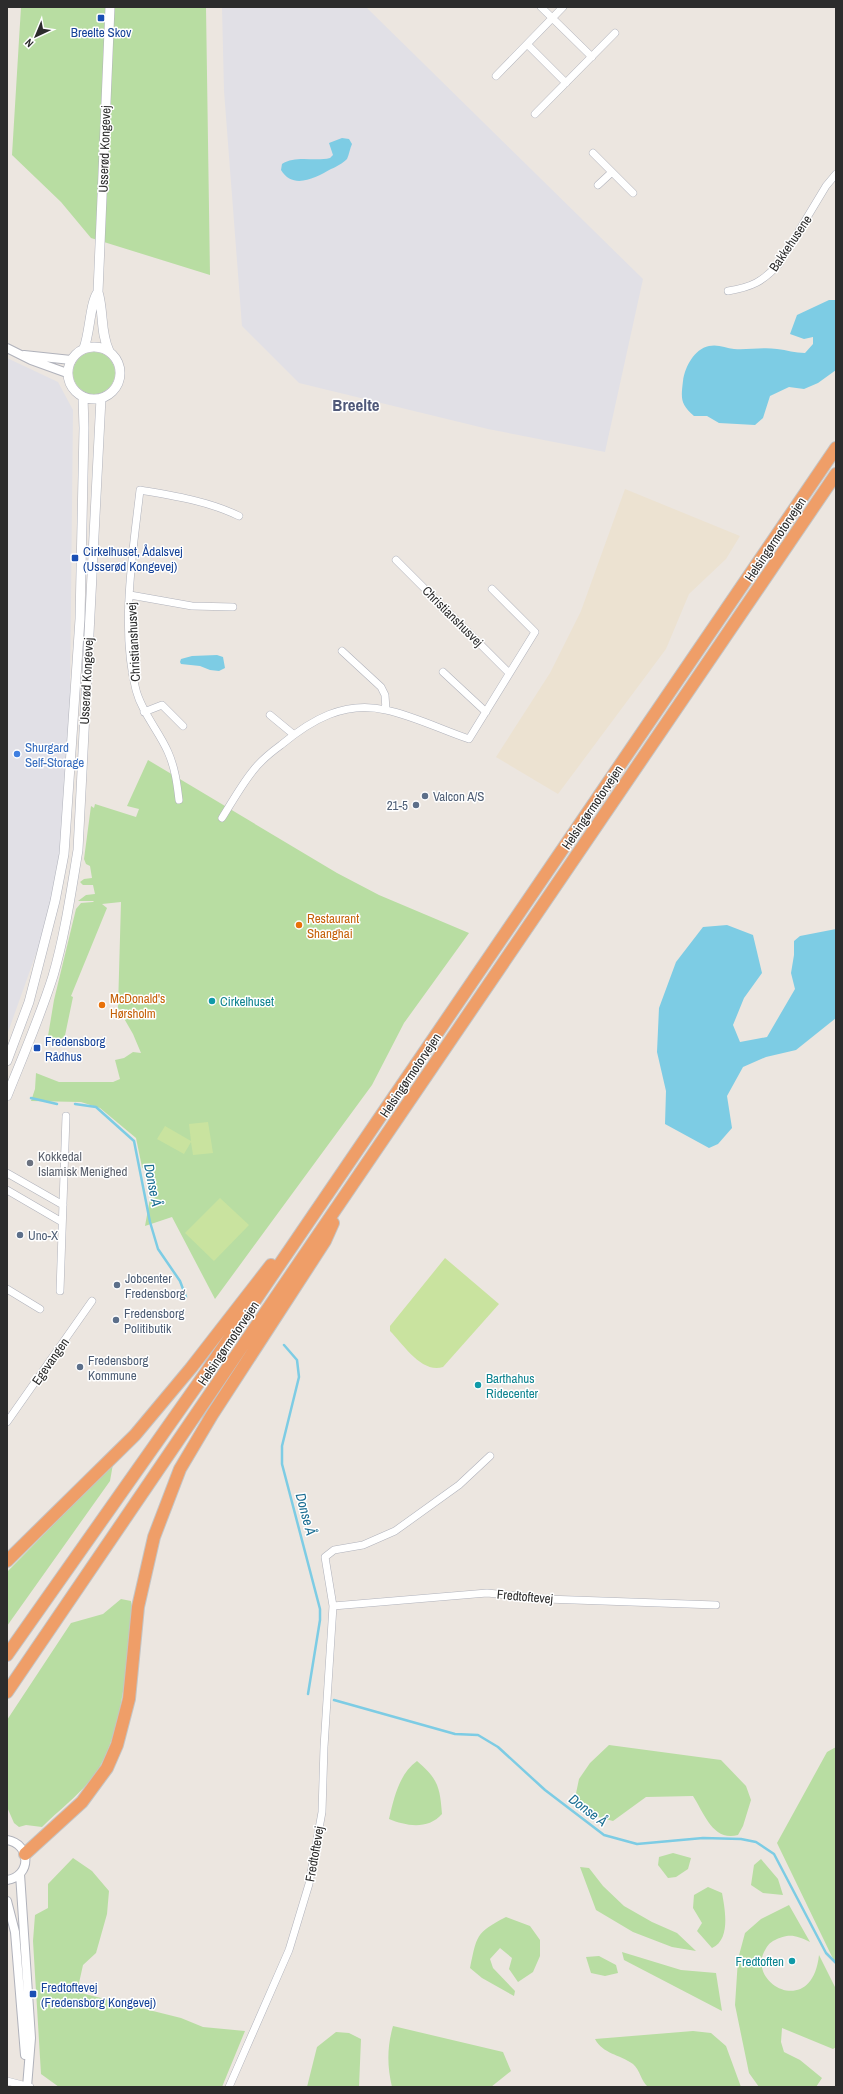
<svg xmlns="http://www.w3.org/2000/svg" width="843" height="2094" font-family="'Archivo Narrow',sans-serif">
<rect width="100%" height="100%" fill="#ece6e0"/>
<path fill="#e1e0e6" d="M222 7H366L643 279 605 452 488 429 299 383 242 326 224 91Z
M7 358 58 382 73 410 69 793 52 909 7 1035Z"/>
<path fill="#ece2d1" d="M625 489 740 536 726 559 689 594 666 649 558 794 496 757 550 673 581 611Z"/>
<path fill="#b8dda2" d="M21 7H206L210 275 91 238 61 202 12 155Z
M73 373a21 21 0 1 1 42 0a21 21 0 1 1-42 0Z
M148 760 337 873 379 895 469 933 404 1023 372 1085 215 1299 172 1217 145 1226 153 1182 142 1167 136 1138 100 1108 81 1102 31 1101 35 1089 36 1073 59 1082H113L120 1079 115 1060 124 1058 133 1052 141 1053 133 1034 118 1008 121 902 102 904 107 908 71 996 73 997 63 1045 47 1042 54 1000 76 909 81 903 93 902 94 901H78L86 895 95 894 93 885H83L80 882 84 879 92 878 90 866 86 864 84 859 91 806 94 808 95 804 136 817 139 809 127 806Z
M113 1464 110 1481 7 1626V1572Z
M121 1599 131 1601 132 1607C128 1654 124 1727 99 1768 85 1791 61 1808 42 1827L26 1825 19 1827 14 1823 7 1807V1720L71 1623 103 1614Z
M609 1745 721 1760 746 1786 751 1800 743 1826 738 1835C713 1842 704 1813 693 1796L646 1797 613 1821 591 1815 574 1803 579 1779 590 1763Z
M836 1747V1965L777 1843 827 1752Z
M417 1761C438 1779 440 1787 442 1814 428 1830 406 1826 389 1819 394 1798 399 1774 417 1761Z
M673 1853 691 1858 688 1869 676 1877 668 1878 658 1865 659 1857Z
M73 1858 92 1871 109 1891 107 1914 96 1953 83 1965 77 1992 181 2018 203 2027 245 2031 222 2087H59L41 2074 33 1941 35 1915 48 1908V1884Z
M761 1859 778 1879 783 1895 763 1893 751 1885 754 1865Z
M580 1867 589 1868 603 1886 624 1906 652 1922 677 1933 696 1951 672 1947 633 1932 596 1910Z
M708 1887 722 1893C725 1909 731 1940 712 1948L697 1931 702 1923 693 1908 694 1895Z
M789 1905 810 1942C795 1935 789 1933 773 1941 768 1944 767 1947 764 1952 748 1984 812 2019 819 1955L836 1989V2047L833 2049 782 2028 781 2042 784 2052 800 2060 822 2078 816 2087H759L749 2073 735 2005 738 1959 745 1933 761 1919Z
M506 1917 530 1926 540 1940V1956L533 1972 518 1982 509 1969 512 1958 500 1948 490 1959 493 1968 515 1991 514 1996 482 1978 470 1968C477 1936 475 1933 506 1917Z
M622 1952 681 1970 716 1973 722 2011 624 1960Z
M599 1956 616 1965 618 1973 605 1976 591 1973 586 1957Z
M393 2026 503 2052 511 2071 491 2087H392C387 2066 387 2047 393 2026Z
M693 2031 711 2033 726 2046 741 2087H648C641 2081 640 2070 633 2064 619 2054 603 2054 595 2039Z
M336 2032 349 2033 361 2039 359 2087H307L317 2047Z"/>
<path fill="#c9e39f" d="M208 1122 213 1153 193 1155 191 1142 184 1154 157 1139 165 1126 191 1141 189 1124Z
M220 1198 249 1225 214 1261 185 1233Z
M445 1258 499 1304 443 1367C422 1374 403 1344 390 1331V1326Z"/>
<path fill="#7dcce4" d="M342 138 349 139 352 144C350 148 349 155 347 159 343 163 336 167 331 169 315 178 293 190 281 170L282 164C296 155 315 162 330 158L333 155 329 143Z
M829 300H836V370L818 383 804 389 789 387 770 396 763 418 755 425 719 423 707 416H694C680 404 681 398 683 381 685 367 694 349 709 346 718 344 726 348 734 349 748 350 763 347 777 349 787 350 795 353 805 353L813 344V337L804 339 790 334 797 315Z
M217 655 223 657 225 668 219 671 210 670 200 666 181 664 180 662 181 659 192 656Z
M727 925 753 935 762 973 744 998 733 1025 740 1042 767 1037 795 989 791 973 794 955V941L800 936 836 929V1018L796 1050 766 1057 743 1067 727 1096 732 1128 718 1144 709 1148 665 1124 666 1091 657 1052 659 1008 676 962 703 927Z"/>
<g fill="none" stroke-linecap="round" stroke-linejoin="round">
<path stroke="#7dcce4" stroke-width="2.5" d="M31 1098 57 1104
M75 1104 96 1107 134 1141 150 1222 158 1249 180 1281 186 1297
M284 1345 297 1360 299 1377 282 1446V1464L320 1609V1620L308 1694
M334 1700 455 1734 478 1735 498 1747 545 1790 604 1835 637 1844 703 1838 741 1839 756 1842 774 1854 826 1953 836 1963"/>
<defs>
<path id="minor" d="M541 7 592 57
M527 44 566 83
M496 76 563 7
M535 114 615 33
M593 153 633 193
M598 185 612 172
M728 291C752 287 762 282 779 264L826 186 836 174
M396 560 509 673
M130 595 192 606 233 607
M342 651 381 687 385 695 386 710
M443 672 486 712
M144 712 162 705 183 726
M270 715 293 734
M179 800C177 783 175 768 168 752 159 731 142 713 136 690 120 630 133 551 140 490 174 496 208 501 239 516
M222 818C232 802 241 786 252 772 260 761 270 753 281 745 311 720 345 700 386 710 414 716 442 730 469 739L535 632 492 589
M7 1173 63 1205
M7 1190 62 1222
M7 1289 40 1309
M60 1291 66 1116
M7 1422 92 1301
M333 1606 487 1593 546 1599 716 1605
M7 2081 30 2087
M229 2087 289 1950 309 1884 322 1812 324 1747 333 1606 325 1557 334 1550 363 1545 395 1531 459 1485 490 1456"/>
<path id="tertiary" d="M7 348 31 360 67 373
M24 355 71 360
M7 1840C31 1844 32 1876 7 1880
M20 1874 31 2038 27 2087
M7 1901 15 1932 25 2055"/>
<path id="secondary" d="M68 373a26 26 0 1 1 52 0a26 26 0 1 1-52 0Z
M84 348C90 333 90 302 98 292
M109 351C100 332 104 312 98 292L110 7
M7 1061 29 1002 55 901 64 854 80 619 84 428 83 397
M7 1096C23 1056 40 1017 53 976 65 935 71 892 78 850L101 398"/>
<path id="motorway" d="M7 1561 135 1435 191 1368 271 1265
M7 1655 207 1371 836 448
M7 1692 836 474
M25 1854 82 1802 107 1768 117 1745 129 1699 138 1607 154 1537 180 1469 212 1415 325 1241 333 1223"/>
</defs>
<use href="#minor" stroke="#b0b2bb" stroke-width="8"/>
<use href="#tertiary" stroke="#b0b2bb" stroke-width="10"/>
<use href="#secondary" stroke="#b0b2bb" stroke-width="10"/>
<use href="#motorway" stroke="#c4c4c4" stroke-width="14"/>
<use href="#minor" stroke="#fff" stroke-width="7"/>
<use href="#tertiary" stroke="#fff" stroke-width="8"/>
<use href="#secondary" stroke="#fff" stroke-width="9"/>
<use href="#motorway" stroke="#ef9e68" stroke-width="12"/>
</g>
<g fill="#1a4fb4" stroke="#fff" stroke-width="1.5">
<rect x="97" y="14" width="8" height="8" rx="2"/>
<rect x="71" y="554" width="8" height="8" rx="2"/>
<rect x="33" y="1044" width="8" height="8" rx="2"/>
<rect x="29" y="1990" width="8" height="8" rx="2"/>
</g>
<circle fill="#3f7fe0" stroke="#fff" stroke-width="1.5" cx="17" cy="754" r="4"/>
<g fill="#5c6f8a" stroke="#fff" stroke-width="1.5">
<circle cx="425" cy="796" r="4"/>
<circle cx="416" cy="805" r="4"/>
<circle cx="20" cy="1235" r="4"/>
<circle cx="117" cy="1285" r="4"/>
<circle cx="116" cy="1320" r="4"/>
<circle cx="80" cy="1367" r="4"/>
</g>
<g fill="#e8710a" stroke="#fff" stroke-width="1.5">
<circle cx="299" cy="925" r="4"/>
<circle cx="102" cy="1005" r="4"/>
</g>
<g fill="#0f9aa8" stroke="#fff" stroke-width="1.5">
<circle cx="212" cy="1001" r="4"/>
<circle cx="478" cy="1385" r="4"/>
<circle cx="792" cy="1961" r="4"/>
</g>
<circle fill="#6b7280" stroke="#fff" stroke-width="1.5" cx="30" cy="1163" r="4"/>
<g text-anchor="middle" stroke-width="3" stroke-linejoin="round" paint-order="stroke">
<g font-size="13" fill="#164399" stroke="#fff" text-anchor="start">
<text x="101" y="37" text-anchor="middle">Breelte Skov</text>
<text x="83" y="556">Cirkelhuset, Ådalsvej<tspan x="83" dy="15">(Usserød Kongevej)</tspan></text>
<text x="45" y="1046">Fredensborg<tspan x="45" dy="15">Rådhus</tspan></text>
<text x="41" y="1992">Fredtoftevej<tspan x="41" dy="15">(Fredensborg Kongevej)</tspan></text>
</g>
<g font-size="13" fill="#2c2c2c" stroke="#fff">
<text transform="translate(104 149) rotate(-88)" y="5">Usserød Kongevej</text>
<text transform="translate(790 243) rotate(-56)" y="5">Bakkehusene</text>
<text transform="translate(775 539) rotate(-56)" y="5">Helsingørmotorvejen</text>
<text transform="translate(453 616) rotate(45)" y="5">Christianshusvej</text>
<text transform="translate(133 642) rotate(-93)" y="5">Christianshusvej</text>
<text transform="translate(86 681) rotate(-87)" y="5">Usserød Kongevej</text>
<text transform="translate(592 807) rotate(-56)" y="5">Helsingørmotorvejen</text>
<text transform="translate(410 1075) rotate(-56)" y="5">Helsingørmotorvejen</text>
<text transform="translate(228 1343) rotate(-56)" y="5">Helsingørmotorvejen</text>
<text transform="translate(50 1361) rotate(-55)" y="5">Egevangen</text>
<text transform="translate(525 1596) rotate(5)" y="5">Fredtoftevej</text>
<text transform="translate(314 1854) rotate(-80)" y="5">Fredtoftevej</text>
</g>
<g font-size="13" fill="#366cbe" stroke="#fff" text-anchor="start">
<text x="25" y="752">Shurgard<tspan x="25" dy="15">Self-Storage</tspan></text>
</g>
<g font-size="13" fill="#4e5e75" stroke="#fff" text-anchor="start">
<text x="433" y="801">Valcon A/S</text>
<text x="408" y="810" text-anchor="end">21-5</text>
<text x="28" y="1240">Uno-X</text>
<text x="125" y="1283">Jobcenter<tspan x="125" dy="15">Fredensborg</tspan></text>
<text x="124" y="1318">Fredensborg<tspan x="124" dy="15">Politibutik</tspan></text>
<text x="88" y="1365">Fredensborg<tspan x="88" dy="15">Kommune</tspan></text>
</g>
<g font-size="13" fill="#c56008" stroke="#fff" text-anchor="start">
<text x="307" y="923">Restaurant<tspan x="307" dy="15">Shanghai</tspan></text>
<text x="110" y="1003">McDonald's<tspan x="110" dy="15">Hørsholm</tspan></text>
</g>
<g font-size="13" fill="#0d838f" stroke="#fff" text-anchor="start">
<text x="220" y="1006">Cirkelhuset</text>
<text x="486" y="1383">Barthahus<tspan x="486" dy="15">Ridecenter</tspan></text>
<text x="784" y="1966" text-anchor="end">Fredtoften</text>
</g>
<g font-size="13" fill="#5b616d" stroke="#fff" text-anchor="start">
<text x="38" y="1161">Kokkedal<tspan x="38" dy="15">Islamisk Menighed</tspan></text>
</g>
<g font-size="14" font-style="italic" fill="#1a6d92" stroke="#fff">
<text transform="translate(153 1185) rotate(79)" y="5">Donse Å</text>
<text transform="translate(306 1514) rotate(75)" y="5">Donse Å</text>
<text transform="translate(588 1810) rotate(37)" y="5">Donse Å</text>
</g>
<g font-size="17" font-weight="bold" fill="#505979" stroke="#fff">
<text x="356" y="411">Breelte</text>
</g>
</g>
<rect width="843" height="2094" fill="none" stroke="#2c2c2c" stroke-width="16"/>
<g transform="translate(36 36) rotate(224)" stroke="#ffffff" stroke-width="3" paint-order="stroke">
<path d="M0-3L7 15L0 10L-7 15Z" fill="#2c2c2c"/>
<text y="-6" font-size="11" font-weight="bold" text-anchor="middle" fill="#2c2c2c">N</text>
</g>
</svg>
